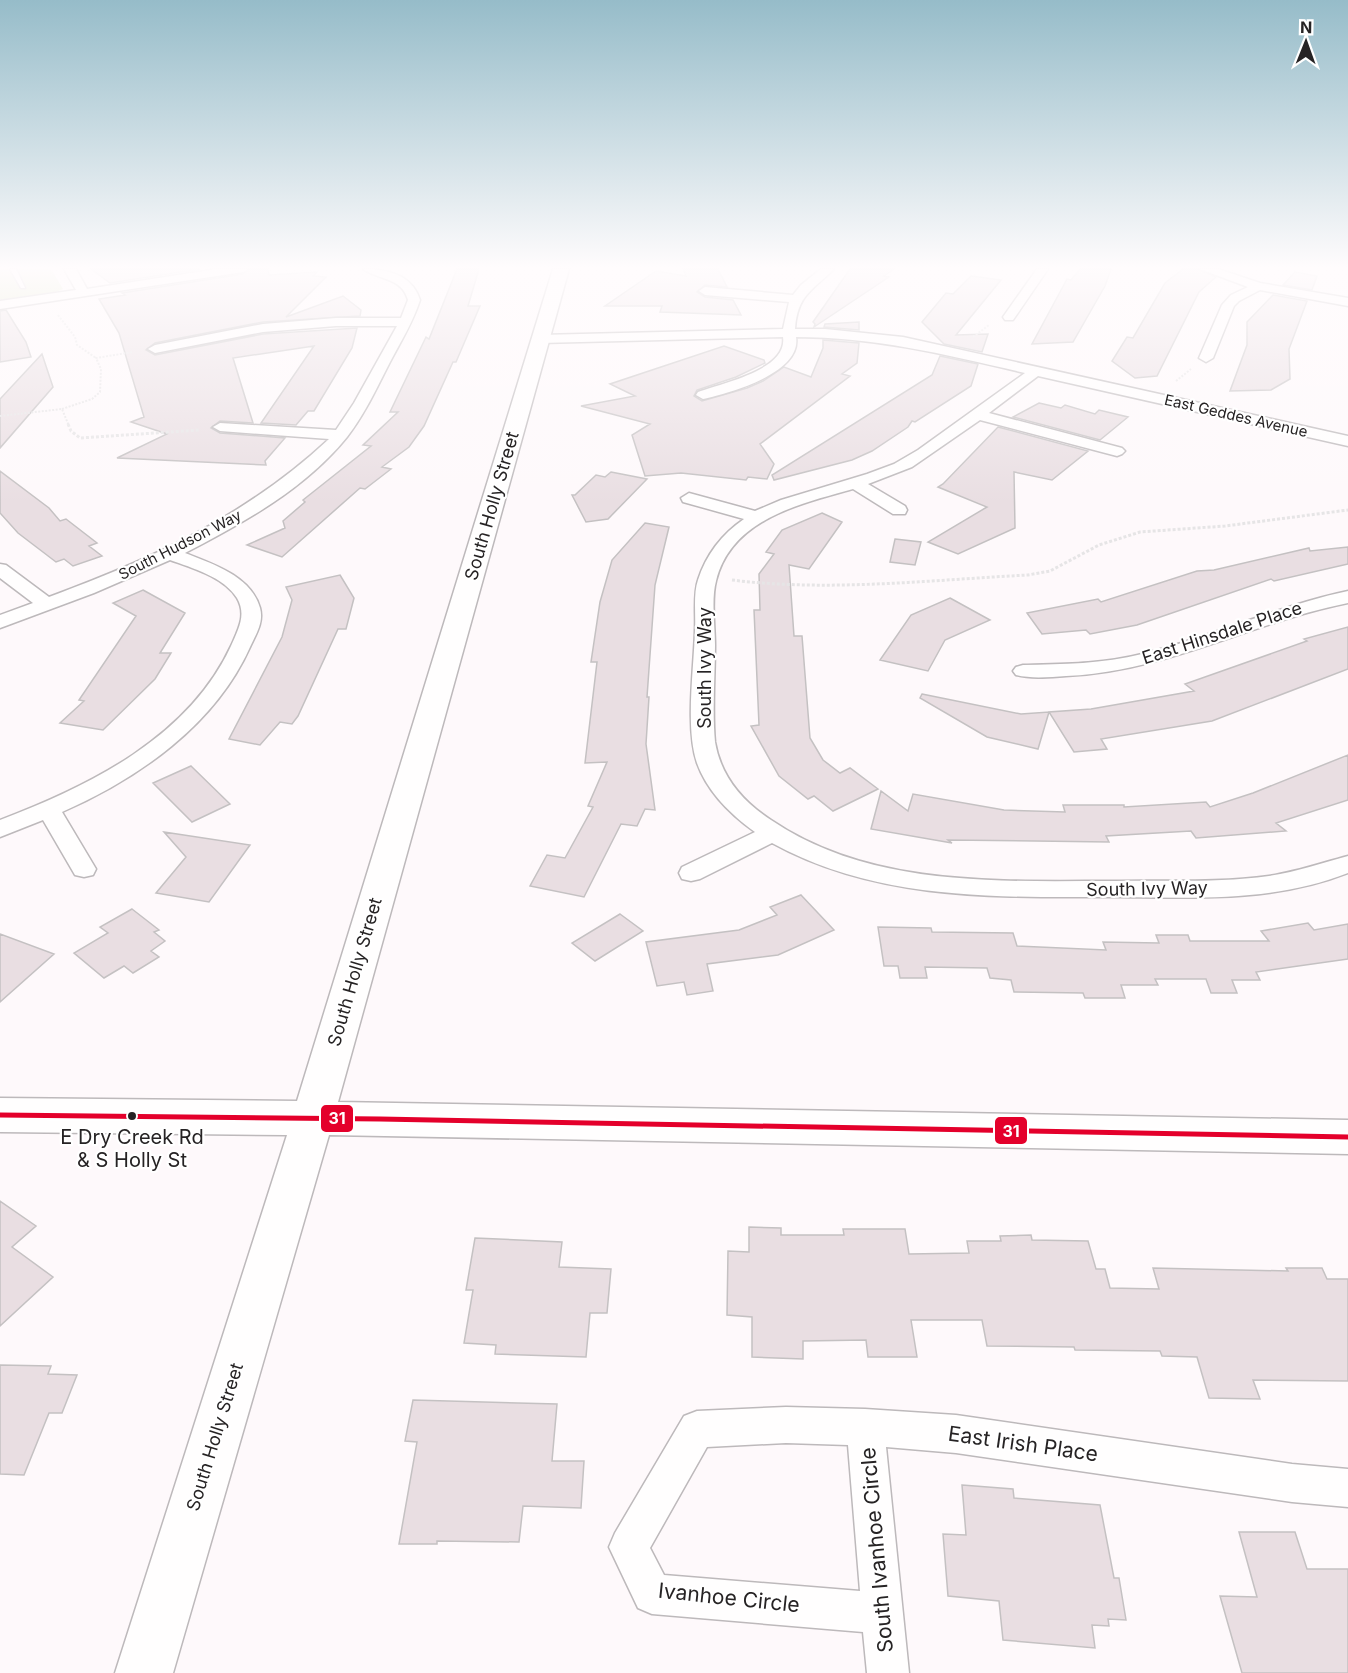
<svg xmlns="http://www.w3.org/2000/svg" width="1348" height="1673" font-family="Inter,sans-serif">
<rect width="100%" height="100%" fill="#fef9fb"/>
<path fill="#dbe4c2" d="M0 269H51L63 289 56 292 0 300Z"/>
<path fill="#e9dee2" stroke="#c4c1c2" stroke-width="1.5" d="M91 269H200L110 283Z
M250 269H268L269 275 317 272 313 276 326 277 286 317 343 296 361 310 360 316 263 322 155 343 146 350 155 355 263 334 357 328 352 348 314 411H308L296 425 261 423 314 346 233 358 253 423 220 421 211 428 220 433 285 438 265 461 266 465 117 458 167 434 131 422 144 417 119 333 99 299 125 295 122 293 243 274Z
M457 269H479L468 306H480L456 362H453L424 426 409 447 382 467 391 469 365 489 360 488 282 557 247 545 285 528 283 521 305 502 303 500 371 446 363 445 398 412H390L426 337 429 339Z
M683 269H718L727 287 705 285 697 292 705 297 733 300 741 315 660 312 662 306H605L656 271 686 276Z
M850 269H894L884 276 889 277 814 327 815 324 813 322Z
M1080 269H1111L1105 286 1073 342 1032 344 1067 279 1071 280Z
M1183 269H1198L1216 277 1199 292 1157 376 1135 378 1112 361 1127 337 1133 338 1165 283Z
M1295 272 1317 276 1312 290 1283 285Z
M971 276 1001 280 956 335 988 334 982 352 944 344 922 322 946 293 953 294Z
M1273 295 1307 301 1289 349 1290 379 1271 390 1230 391 1247 345V322Z
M6 310 26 342 31 357 0 362V311Z
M859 322V330L824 327 825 324Z
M823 340 859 343 857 363 842 374 850 376 760 444 774 464 767 479 748 477 746 480 681 473 645 476 632 435 650 424 581 406 635 396 610 384 724 346 764 360 765 363 736 377 697 390 694 396 702 401 747 388 763 381 784 367 811 377 823 348Z
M42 354 53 387 0 448V399Z
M940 356 978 364 971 386 915 422 912 421 908 427 872 451 852 460 774 480 772 475 932 375Z
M1039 403 1061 408 1065 405 1095 414 1099 410 1128 417 1100 440 1013 417Z
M998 427 1088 451 1052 480 1014 472 1015 528 958 554 928 542 987 507 938 487 943 484Z
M0 471 49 508 60 521 66 519 97 543 89 546 102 556 73 566 64 559 56 562 18 533 0 513Z
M611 472 647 479 608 519 586 522 572 495H575L596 475 605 477Z
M822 513 842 522 809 569 789 565 794 636H802L810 738 823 760 840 773 850 768 878 789 833 811 814 796 808 799 779 776 751 726 759 725 754 610H760L759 574 774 554 766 552 782 530Z
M645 523 669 527 655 585 647 697H649L646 744 655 810 645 809 637 826 621 824 584 897 530 886 547 855 565 858 593 807 588 806 607 762 585 763 597 662H591L600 602 612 560Z
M895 539 921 542 915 565 890 562Z
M1348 547V564L1274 581 1271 579 1137 625 1090 634 1086 630 1042 634 1027 613 1098 599 1101 602 1197 571 1214 570 1309 548 1310 551Z
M340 575 354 598 346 629H338L298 716 292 724 280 722 260 745 229 739 282 637 292 600 286 587Z
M143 590 185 613 160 653H171L155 679 103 730 60 723 84 701 79 700 136 616 113 603Z
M950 598 990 620 945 640 928 671 880 660 911 615Z
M1348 627V669L1212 721 1101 739 1107 749 1074 752 1049 712 1091 709 1194 691 1185 684 1307 641 1304 639Z
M922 694 1021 714 1049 712 1038 749 987 737 920 698Z
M1348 755V800L1276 823 1286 831 1196 838 1191 831 1106 836 1109 842 948 840 952 843 871 829 881 791 908 811 913 794 1004 810 1065 812 1063 805H1124V807L1206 802 1210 807 1253 793Z
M191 766 230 804 192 822 153 783Z
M164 832 250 845 209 902 156 893 186 857Z
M801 895 834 930 778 955 707 964 713 991 687 995 684 982 657 986 646 942 739 930 777 915 770 907Z
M132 909 159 930 154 932 165 941 151 951 159 957 133 973 124 966 104 978 74 953 108 933 100 927Z
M620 914 643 931 595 961 572 943Z
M1308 923 1314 930 1348 924V959L1256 972 1260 980H1232L1237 993H1211L1206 979H1155L1158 985H1121L1125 998H1085L1083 993 1014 992 1011 980 990 978 987 968 925 967 927 978H900L898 966H884L878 927 931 928 932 932 1013 933 1017 946 1106 950 1103 942 1159 943 1156 935H1188L1190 941H1269L1261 931Z
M0 934 54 954 0 1002Z
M0 1201 36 1226 12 1247 53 1277 0 1326Z
M749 1227 781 1228V1235H844L843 1229H905L909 1254 969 1253 967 1241H1001L1000 1236 1031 1235 1032 1240 1088 1241 1096 1269H1105L1110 1288 1159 1289 1153 1268 1288 1271 1286 1268H1322L1327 1279H1348V1381L1253 1380 1260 1399 1209 1398 1197 1357 1162 1356 1160 1351 1075 1350 1074 1347 987 1346 982 1320H911L917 1357H868L866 1340 803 1341V1359L752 1357V1317L727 1315 728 1251 749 1252Z
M475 1238 562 1242 559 1267 611 1269 607 1313H590L586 1357 495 1354 496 1345 464 1343 473 1290H466Z
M0 1365 51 1366 48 1374 77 1375 62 1413H49L24 1475 0 1474Z
M413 1400 557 1404 552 1461H584L581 1508 523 1506 519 1542 437 1541V1544H399L417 1442 405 1441Z
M962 1485 1013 1489 1014 1498 1100 1505 1114 1578H1119L1126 1620 1108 1619 1109 1626 1092 1625 1095 1648 1003 1640 999 1601 948 1596 943 1534 966 1535Z
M1239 1532H1295L1307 1569H1348V1673H1242L1220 1596 1257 1597Z"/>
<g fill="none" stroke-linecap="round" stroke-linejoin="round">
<defs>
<path id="service" d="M10 269H16L25 288H21Z"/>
<path id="minor" d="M64 269H76L87 289 217 269H248L243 272 0 309V301L76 290Z
M363 269C386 269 412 274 420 300 413 322 401 341 390 362 377 387 365 414 347 437 305 489 243 523 185 553 213 564 251 576 260 608 264 622 256 634 250 647 215 725 139 778 62 812L96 869 93 875 84 877 75 875 43 820 0 837V820C90 786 189 737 231 646 238 630 247 615 237 598 224 577 192 568 170 560L94 593 0 628V615L33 603 0 578V564L6 565 49 597C154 558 245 517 329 439L220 431 213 427 220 423 336 430 354 403 397 326H336L263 332 155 353 148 349 155 345 263 324 336 318H401L408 300C402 277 378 280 363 269Z
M821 269H834C813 290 797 295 795 329H825L903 337 1348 436V446L1038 376 989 413 1122 448 1125 451 1122 454 1117 456 980 420 912 467 868 484 905 506 907 510 905 514H893L853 489C800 504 731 519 716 581 711 599 715 627 715 645 715 677 712 710 715 742 721 777 742 801 771 820 871 888 1000 881 1115 881 1166 880 1218 883 1269 876 1297 872 1321 863 1348 856V873C1275 902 1196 898 1119 897 1001 897 879 902 772 843L700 879 691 881 682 879 679 873 682 867 755 832C731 815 707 791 697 763 685 728 694 668 695 630 696 615 693 594 698 580 706 555 722 534 744 519L683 502 681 498 689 493 755 511 781 500 867 474 894 464 918 450 1025 373C948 355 875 337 796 337 802 373 730 393 703 399L696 395 698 392C722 383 788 370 783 337L540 343 533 339 540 335 783 329 789 302 705 295 699 291 705 287 793 295 801 285Z
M1037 269H1048L1013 320H1005L1003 317Z
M1200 269H1218L1260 283 1348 298V306L1260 290 1239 301 1234 306 1213 358 1206 362 1199 358 1222 305 1231 295 1248 287Z
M1348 591V603C1249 623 1169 671 1066 676 1050 677 1032 679 1016 675L1013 671 1016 667 1023 665C1063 664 1103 664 1142 654 1212 637 1277 606 1348 591Z
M786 1407 865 1409 956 1415 1292 1464 1348 1469V1507L1292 1502 956 1453 886 1447 909 1673H867L863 1632 652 1614 638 1608 609 1547 615 1533 684 1416 697 1411ZM786 1443 848 1445 860 1591 664 1575 650 1548 707 1447Z"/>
<path id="secondary" d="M553 269H569L338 1102 1348 1120V1154L329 1135 173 1673H115L287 1135 0 1132V1098L297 1101Z"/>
</defs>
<use href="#service" stroke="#bdb9bb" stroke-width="3"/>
<use href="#minor" stroke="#bdb9bb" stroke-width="3"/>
<use href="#secondary" stroke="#bdb9bb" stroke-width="3"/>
<path stroke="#e6e5e6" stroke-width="2" stroke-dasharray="2 1.5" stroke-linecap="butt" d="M58 315 75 337 77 345 96 358
M973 337 989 325
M1176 381 1191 369
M62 409 92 399 100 392 101 369 96 358 133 352
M0 416 62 409 69 426"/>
<path stroke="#e6e5e6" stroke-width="3" stroke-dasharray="3 2" stroke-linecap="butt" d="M68 424 71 431 80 438 200 430
M732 580C829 592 930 580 1028 575L1050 571 1099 545 1140 532 1225 526 1348 510"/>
<use href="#service" fill="#fffefe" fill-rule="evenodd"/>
<use href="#minor" fill="#fffefe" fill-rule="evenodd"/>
<use href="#secondary" fill="#fffefe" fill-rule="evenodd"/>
<defs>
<path id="bus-1" d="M0 1115 380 1119 1348 1137"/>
</defs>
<use href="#bus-1" stroke="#fff" stroke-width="10"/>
<use href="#bus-1" stroke="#e4002b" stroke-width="5"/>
</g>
<linearGradient id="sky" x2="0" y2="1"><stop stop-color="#96bcc9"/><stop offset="0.53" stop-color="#fffcfd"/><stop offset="1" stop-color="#fffcfd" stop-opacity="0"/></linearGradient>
<rect width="1348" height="504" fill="url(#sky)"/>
<circle fill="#262324" stroke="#fff" stroke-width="2" cx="132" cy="1116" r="5"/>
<g text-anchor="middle" stroke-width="4.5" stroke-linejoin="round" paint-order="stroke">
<g font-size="15" fill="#262324" stroke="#fff">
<text transform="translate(1236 416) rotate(13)" y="5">East Geddes Avenue</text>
<text transform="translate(180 545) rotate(-27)" y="5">South Hudson Way</text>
</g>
<g font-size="18" fill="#262324" stroke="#fff">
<text transform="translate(492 506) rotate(-74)" y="6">South Holly Street</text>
<text transform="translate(1222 633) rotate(-18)" y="6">East Hinsdale Place</text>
<text transform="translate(705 668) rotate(-90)" y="6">South Ivy Way</text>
<text transform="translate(1147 889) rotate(-1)" y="6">South Ivy Way</text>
<text transform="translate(355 972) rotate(-74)" y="6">South Holly Street</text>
<text transform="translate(215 1437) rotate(-73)" y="6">South Holly Street</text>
</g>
<g font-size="20" fill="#262324" stroke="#fff">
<text x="132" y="1144">E Dry Creek Rd<tspan x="132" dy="23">&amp; S Holly St</tspan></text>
</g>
<g font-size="21" fill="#262324" stroke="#fff">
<text transform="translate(1023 1444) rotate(8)" y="7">East Irish Place</text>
<text transform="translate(877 1550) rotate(-95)" y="7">South Ivanhoe Circle</text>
<text transform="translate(729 1598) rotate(6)" y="7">Ivanhoe Circle</text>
</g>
</g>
<g stroke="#fff" stroke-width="2">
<rect x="320" y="1104" width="34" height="29" rx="6" fill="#e4002b"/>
<rect x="994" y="1116" width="34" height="29" rx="6" fill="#e4002b"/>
</g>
<g font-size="16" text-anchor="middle" font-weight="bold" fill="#fff">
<text x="337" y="1124">31</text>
<text x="1011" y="1137">31</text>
</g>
<g transform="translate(1306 42) rotate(1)" stroke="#ffffff" stroke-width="4.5" paint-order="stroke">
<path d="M0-4.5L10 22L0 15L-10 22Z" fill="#262324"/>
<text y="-9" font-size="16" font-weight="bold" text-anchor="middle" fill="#262324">N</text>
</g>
</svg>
